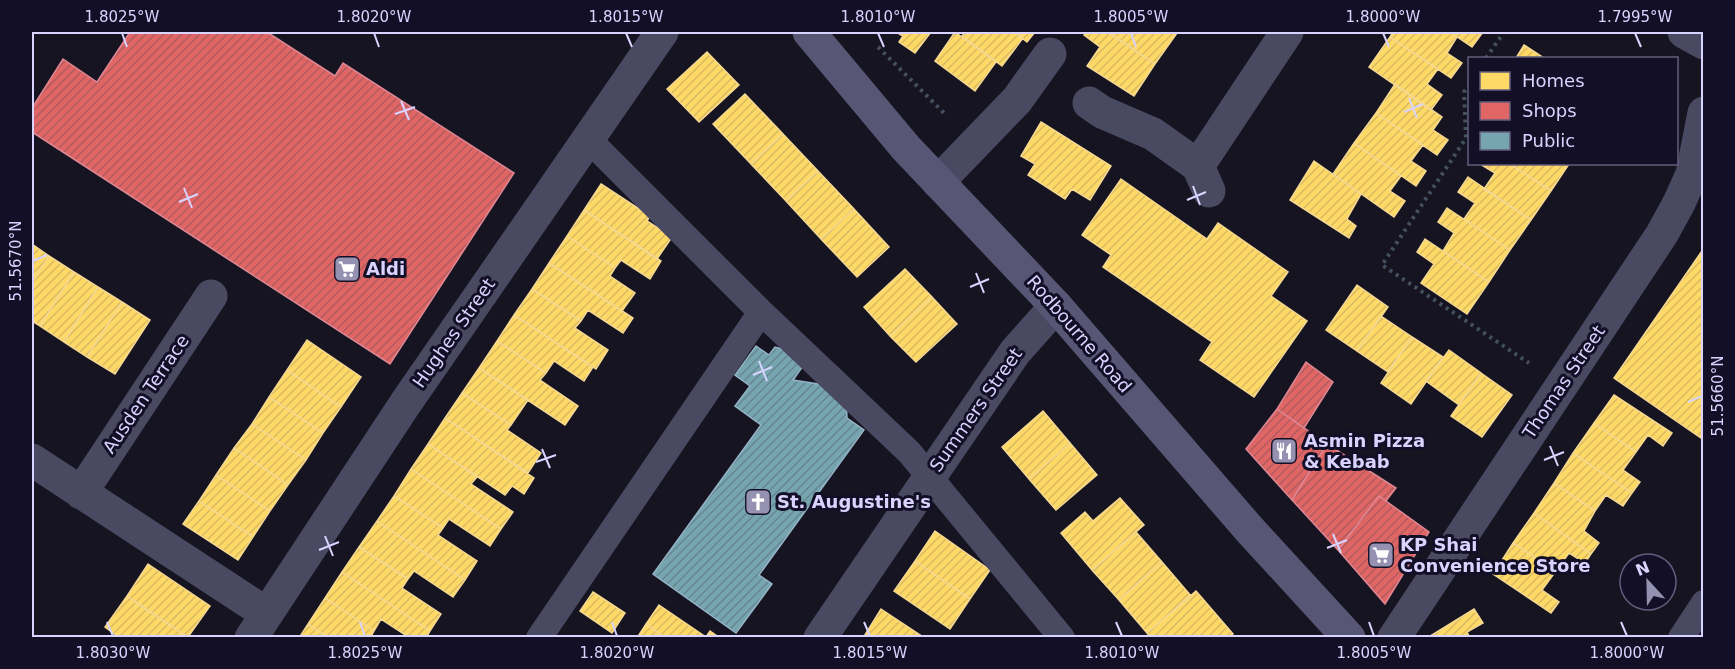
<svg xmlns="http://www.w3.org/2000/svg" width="1735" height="669" font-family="'DejaVu Sans',sans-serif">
<defs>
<pattern id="homes-hatch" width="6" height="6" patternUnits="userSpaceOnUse" patternTransform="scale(1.5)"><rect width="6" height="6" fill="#ffd966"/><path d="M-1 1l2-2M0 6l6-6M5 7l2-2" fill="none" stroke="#d9ba61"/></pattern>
<pattern id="shops-hatch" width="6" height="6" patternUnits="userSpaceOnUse" patternTransform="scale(1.5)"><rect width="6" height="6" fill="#e06666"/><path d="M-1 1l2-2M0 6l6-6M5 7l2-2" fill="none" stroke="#b05b5e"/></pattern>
<pattern id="public-hatch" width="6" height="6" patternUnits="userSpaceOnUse" patternTransform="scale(1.5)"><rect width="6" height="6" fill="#76a5af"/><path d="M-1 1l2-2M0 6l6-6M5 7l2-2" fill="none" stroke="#668791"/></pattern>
</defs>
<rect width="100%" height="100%" fill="#161421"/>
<path fill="url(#homes-hatch)" stroke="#f4d894" stroke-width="1.5" d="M896 32H931L915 53 899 42 903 36Z
M955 32 996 62 975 91 935 61Z
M965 32H1014L1023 38 1002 66 962 36Z
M1014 32H1035L1027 42Z
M1086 32H1107L1155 64 1134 96 1087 66 1100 47 1084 35Z
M1111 32H1175L1177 33 1155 64 1110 33Z
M1393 32H1450L1457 37 1447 53 1462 63 1451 78 1390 37Z
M1450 32H1483L1472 47Z
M1390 37 1438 69 1427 84 1442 95 1431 110 1369 67Z
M1524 45 1544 58H1516Z
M707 52 739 85 699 122 667 89Z
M1395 84 1442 117 1433 130 1448 140 1437 155 1376 113Z
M745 94 783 134 751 164 713 124Z
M1376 113 1423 145 1411 161 1426 171 1416 186 1354 143Z
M1041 122 1111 166 1090 200 1072 189 1065 199 1028 175 1035 164 1021 156Z
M783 134 818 171 786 201 751 164Z
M1354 143 1401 176 1390 191 1405 201 1394 217 1333 174Z
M1314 161 1361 194 1347 219 1356 226 1349 238 1290 200Z
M1480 164H1510L1551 191 1531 220 1484 189 1495 173Z
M1510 164H1569L1551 191Z
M818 171 854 209 821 239 786 201Z
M1468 177 1531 220 1510 250 1464 219 1475 203 1458 192Z
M1121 179 1207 239 1218 223 1288 272 1271 296 1307 321 1254 397 1200 360 1212 342 1103 267 1111 255 1082 235Z
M601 184 650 216 647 221 672 237 657 259 584 210Z
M1447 208 1510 250 1489 282 1443 251 1454 233 1438 222Z
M854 209 889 247 857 277 821 239Z
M584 210 661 261 650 279 621 260 615 268 567 236Z
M567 236 615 268 610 276 635 293 622 311 549 263Z
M1425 239 1489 282 1467 314 1421 283 1434 264 1417 252Z
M32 244 49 256 32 283Z
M1704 248V440L1614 378Z
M49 256 74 272 40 326 32 321V283Z
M549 263 633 318 623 333 588 310 581 321 532 289Z
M905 269 932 297 890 336 864 307Z
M74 272 98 287 64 342 40 326Z
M1357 285 1388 307 1357 351 1326 330Z
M98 287 122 302 87 357 64 342Z
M532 289 581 321 575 328 608 350 596 369 514 315Z
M932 297 957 324 916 362 890 336Z
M122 302 150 320 115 374 87 357Z
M514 315 593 367 584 381 554 361 546 373 497 341Z
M1381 316 1412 337 1388 372 1357 351Z
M1412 337 1443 357 1411 404 1381 383Z
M307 340 361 377 341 407 287 370Z
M497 341 546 373 540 380 578 406 565 425 479 368Z
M1449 350 1481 373 1459 405 1426 381Z
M479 368 528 400 511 425 462 393Z
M287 370 341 407 323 433 269 397Z
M1481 373 1512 395 1482 437 1451 416Z
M462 393 511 425 507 430 541 453 528 473 445 418Z
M1614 395 1672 433 1663 446 1648 435 1636 452 1594 423Z
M269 397 323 433 306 460 252 424Z
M1043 411 1070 443 1029 479 1002 447Z
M445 418 534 478 524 494 512 486 505 495 428 444Z
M1594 423 1636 452 1623 470 1640 482 1632 493 1573 453Z
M252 424 306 460 288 485 234 448Z
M1070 443 1097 475 1056 510 1029 479Z
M428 444 477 477 471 484 513 512 501 529 411 469Z
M234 448 288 485 270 511 216 475Z
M1573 453 1632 493 1623 506 1606 495 1595 511 1554 483Z
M411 469 501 529 490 546 449 519 443 528 394 496Z
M216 475 270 511 253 537 199 501Z
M1554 483 1595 511 1584 531 1599 543 1591 554 1534 513Z
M394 496 443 528 438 535 477 561 465 580 377 521Z
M1120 498 1144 525 1092 570 1061 533 1085 512 1093 521Z
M199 501 253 537 238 560 183 524Z
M1534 513 1591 554 1585 563 1569 553 1556 571 1513 543Z
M377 521 465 580 453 597 414 571 408 579 359 547Z
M935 531 990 570 970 599 915 561Z
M1136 532 1162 562 1119 600 1092 570Z
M1513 543 1556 571 1542 590 1559 602 1551 613 1493 574Z
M359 547 408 579 402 588 441 614 430 631 342 572Z
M915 561 970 599 950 629 894 591Z
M1162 562 1191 596 1147 633 1119 600Z
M148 564 210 606 188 637 127 596Z
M342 572 430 631 426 638H410L381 619 374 631 325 598Z
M1196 591 1233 634 1228 638H1151L1147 633Z
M593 592 625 613 612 633 580 611Z
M127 596 141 606 188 637 120 638 105 627Z
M325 598 374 631 370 638H329L308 624Z
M659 605 706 637 710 631 720 638H666L646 624Z
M881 609 923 637V638H863Z
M1474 609 1483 623 1467 632 1470 638H1427Z
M308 624 329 638H299Z
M646 624 666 638H637Z"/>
<path fill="url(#shops-hatch)" stroke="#de8794" stroke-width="1.5" d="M130 32H267L335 76 343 63 514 173 390 364 32 132V108L63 59 97 82Z
M1306 362 1333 382 1304 428 1277 409Z
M1277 409 1327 444 1292 500 1246 449Z
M1327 444 1396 488 1386 501 1379 496 1338 550 1292 500Z
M1379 496 1429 532 1385 604 1338 550Z"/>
<path fill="url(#public-hatch)" stroke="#94b3c7" stroke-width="1.5" d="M756 346 769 355 775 347 798 353 803 366 793 380 825 385 846 398 847 418 864 430 759 575 772 584 736 633 653 574 761 425 735 406 750 386 735 375Z"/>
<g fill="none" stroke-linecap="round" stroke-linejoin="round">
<path stroke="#44505f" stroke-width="4" stroke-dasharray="3 4.5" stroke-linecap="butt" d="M878 47 947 116
M1486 58 1504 32
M1470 84 1464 92 1466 138 1382 265 1529 363"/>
<path stroke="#4a4962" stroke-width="26" d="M588 139 761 312 909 452 1062 638
M539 638 761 312
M1681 638 1704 603"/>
<path stroke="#4a4962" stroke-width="33" d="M1684 32 1704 43
M1089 103 1102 112 1153 134 1198 166 1209 191
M1198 166 1287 32
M938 182 1017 100 1050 54
M32 460 267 614
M81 493 211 296
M251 638 405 404 662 32
M820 638 1015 352 1056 306
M1394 638 1662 234 1679 203 1692 174 1704 113"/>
<path stroke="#575674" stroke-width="33" d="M809 32 906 148 1056 306 1249 529 1349 638"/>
</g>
<path fill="none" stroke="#d9d4ff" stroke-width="2" d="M122 33 127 47M374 33 379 47M626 33 632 47M878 33 884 47M1131 33 1136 47M1383 33 1389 47M1635 33 1641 47M1409 98 1417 118M401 101 409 120M1404 112 1423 104M395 114 415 107M1193 186 1200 205M184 188 192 208M1187 200 1206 192M179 202 198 194M33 261 47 255M976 273 984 293M970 287 989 279M759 361 767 381M753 375 772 367M1688 402 1702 396M1550 446 1558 466M542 449 550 468M1544 460 1564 452M536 462 556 455M1333 534 1341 553M325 536 333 556M1327 548 1347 540M319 550 339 542M107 622 113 636M360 622 365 636M612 622 617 636M864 622 870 636M1116 622 1122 636M1369 622 1374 636M1621 622 1627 636"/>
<defs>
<symbol id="supermarket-square" viewBox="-11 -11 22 22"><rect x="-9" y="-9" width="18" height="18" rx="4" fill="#9591b1" stroke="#130f26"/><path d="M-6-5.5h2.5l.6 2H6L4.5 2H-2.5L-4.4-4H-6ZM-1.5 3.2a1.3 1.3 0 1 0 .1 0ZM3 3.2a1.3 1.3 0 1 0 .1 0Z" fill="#fff"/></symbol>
<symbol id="restaurant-square" viewBox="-11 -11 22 22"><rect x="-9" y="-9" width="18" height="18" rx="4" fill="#9591b1" stroke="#130f26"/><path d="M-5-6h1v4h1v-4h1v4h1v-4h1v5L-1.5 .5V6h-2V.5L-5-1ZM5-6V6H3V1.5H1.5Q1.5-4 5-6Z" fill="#fff"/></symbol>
<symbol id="church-square" viewBox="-11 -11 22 22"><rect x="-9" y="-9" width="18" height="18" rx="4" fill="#9591b1" stroke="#130f26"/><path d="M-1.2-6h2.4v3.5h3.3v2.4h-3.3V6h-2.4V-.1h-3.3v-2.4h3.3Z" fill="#fff"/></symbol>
</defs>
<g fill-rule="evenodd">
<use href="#supermarket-square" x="332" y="254" width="30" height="30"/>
<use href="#restaurant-square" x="1269" y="436" width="30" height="30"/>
<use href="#church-square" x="743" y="487" width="30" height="30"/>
<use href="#supermarket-square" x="1366" y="540" width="30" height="30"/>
</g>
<g text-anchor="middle" stroke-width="6" stroke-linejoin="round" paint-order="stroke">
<g font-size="18" font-weight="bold" fill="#d9d4ff" stroke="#130f26" text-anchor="start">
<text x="366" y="275">Aldi</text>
<text x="1304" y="447">Asmin Pizza<tspan x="1304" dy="21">&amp; Kebab</tspan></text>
<text x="777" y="508">St. Augustine's</text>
<text x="1400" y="551">KP Shai<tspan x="1400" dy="21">Convenience Store</tspan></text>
</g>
<g font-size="18" fill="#d9d4ff" stroke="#130f26">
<text transform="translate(454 333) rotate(-55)" y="6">Hughes Street</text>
<text transform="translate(1079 334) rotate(49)" y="6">Rodbourne Road</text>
<text transform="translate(1564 382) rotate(-56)" y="6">Thomas Street</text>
<text transform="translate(146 394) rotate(-56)" y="6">Ausden Terrace</text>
<text transform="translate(976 410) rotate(-55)" y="6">Summers Street</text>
</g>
</g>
<rect width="1735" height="669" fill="none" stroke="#130f26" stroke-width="66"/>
<rect x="1468" y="57" width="210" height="108" fill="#130f26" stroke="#625e7d" stroke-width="1.5"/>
<rect x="1480" y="72" width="30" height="18" fill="#ffd966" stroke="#625e7d" stroke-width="1.5"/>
<text x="1522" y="87" font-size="18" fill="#d9d4ff">Homes</text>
<rect x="1480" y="102" width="30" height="18" fill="#e06666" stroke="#625e7d" stroke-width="1.5"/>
<text x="1522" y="117" font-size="18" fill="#d9d4ff">Shops</text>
<rect x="1480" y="132" width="30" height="18" fill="#76a5af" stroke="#625e7d" stroke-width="1.5"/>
<text x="1522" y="147" font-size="18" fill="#d9d4ff">Public</text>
<g transform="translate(1648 582) rotate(338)"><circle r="28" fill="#130f26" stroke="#625e7d" stroke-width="1.5"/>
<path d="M0-4.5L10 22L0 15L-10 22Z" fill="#9591b1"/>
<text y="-9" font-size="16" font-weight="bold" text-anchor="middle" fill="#d9d4ff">N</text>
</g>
<rect x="33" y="33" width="1669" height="603" fill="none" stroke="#d9d4ff" stroke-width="2"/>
<g font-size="15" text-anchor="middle" fill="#d9d4ff">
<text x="122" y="22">1.8025°W</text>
<text x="374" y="22">1.8020°W</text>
<text x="626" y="22">1.8015°W</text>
<text x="878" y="22">1.8010°W</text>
<text x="1131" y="22">1.8005°W</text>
<text x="1383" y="22">1.8000°W</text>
<text x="1635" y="22">1.7995°W</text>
<text transform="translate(16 261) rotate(-90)" y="5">51.5670°N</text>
<text transform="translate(1718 396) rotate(-90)" y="5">51.5660°N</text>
<text x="113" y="658">1.8030°W</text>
<text x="365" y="658">1.8025°W</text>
<text x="617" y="658">1.8020°W</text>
<text x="870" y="658">1.8015°W</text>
<text x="1122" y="658">1.8010°W</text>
<text x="1374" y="658">1.8005°W</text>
<text x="1627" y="658">1.8000°W</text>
</g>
</svg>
